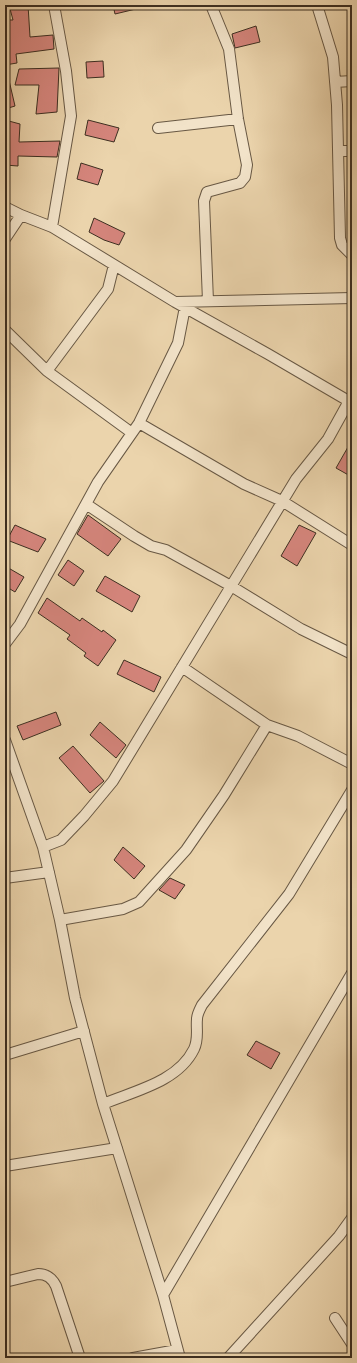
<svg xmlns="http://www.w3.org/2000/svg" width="357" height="1363" font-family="'Old Standard TT',serif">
<rect width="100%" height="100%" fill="#ebd4ac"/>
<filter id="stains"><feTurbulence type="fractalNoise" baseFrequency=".005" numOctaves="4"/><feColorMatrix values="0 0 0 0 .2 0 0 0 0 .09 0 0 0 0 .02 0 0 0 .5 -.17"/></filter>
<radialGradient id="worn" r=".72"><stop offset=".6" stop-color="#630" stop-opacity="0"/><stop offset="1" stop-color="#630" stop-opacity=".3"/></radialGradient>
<path fill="#d5857c" stroke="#3d2f21" d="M9 5H28L30 37 53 35 54 49 16 54 17 63 5 65 6 20H13Z
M113 5H140V8L115 14Z
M256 26 260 42 235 48 232 34Z
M103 61 104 77 87 78 86 62Z
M59 68 57 112 36 114 39 85H15L19 69Z
M5 76H8L15 106 5 109Z
M5 120 20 124 19 142 60 141 57 157 18 156V166L5 165Z
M88 120 119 128 114 142 85 135Z
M81 163 103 170 98 185 77 179Z
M94 218 125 233 119 245 104 240 89 232Z
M352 440V477L336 468Z
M88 515 121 539 108 556 77 534Z
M15 525 46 539 38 552 7 540Z
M299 525 316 533 297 566 281 556Z
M68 560 84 571 74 586 58 575Z
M5 566 24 577 15 592 5 586Z
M105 576 140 596 132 612 96 591Z
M47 598 80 621 82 618 102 632 103 630 116 640 98 666 84 656 86 653 67 639 70 635 38 613Z
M124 660 161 677 154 692 117 674Z
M56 712 61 725 23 740 17 726Z
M100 722 126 745 116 758 90 735Z
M73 746 104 781 90 793 59 758Z
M123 847 145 866 134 879 114 860Z
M170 878 185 885 175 899 159 890Z
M256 1041 280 1053 271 1069 247 1055Z"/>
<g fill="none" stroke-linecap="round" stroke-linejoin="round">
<defs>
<path id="street" d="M317 5 333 57 337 105 340 238 342 245 352 255
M335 82 352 81
M158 128 238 119
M338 151H352
M5 207 21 215 52 227 175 302 268 354 352 403
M52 227 71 116 66 71 54 5
M5 239 21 215
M208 301 204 201 207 192 240 183 245 177 247 165 238 119 229 49 211 5
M175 302 352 298
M5 330 47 371 132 433
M47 371 108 289 114 265
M139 423 244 484 282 501 352 545
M86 504 134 536 151 546 166 550 231 586 301 629 352 654
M5 644 20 624 98 482 139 423 178 343 185 307
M182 667 267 725 298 736 352 764
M5 740 43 847 60 920 75 998 103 1104 163 1295 180 1358
M43 847 61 840 84 816 113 781 296 479 328 439 349 401
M5 878 49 872
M60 920 123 909 139 902 186 850 224 795 267 725
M5 1055 84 1031
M103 1104C134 1091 178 1082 194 1049 199 1039 196 1029 197 1019 197 1014 200 1009 202 1005L289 894 352 790
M5 1166 117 1148
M5 1282 38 1274C47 1274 52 1278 56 1286L80 1358
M163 1295 352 973
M335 1318 352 1344
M133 1358 177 1350
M228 1358 339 1236 352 1218"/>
</defs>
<use href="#street" stroke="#685844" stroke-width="12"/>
<use href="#street" stroke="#f2e3c9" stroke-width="10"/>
</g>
<rect width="357" height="1363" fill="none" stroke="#ebd4ac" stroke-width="20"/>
<rect x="6" y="6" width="345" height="1351" fill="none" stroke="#3d2f21" stroke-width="2"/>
<rect x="10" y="10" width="337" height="1343" fill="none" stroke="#3d2f21"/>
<rect width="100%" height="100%" filter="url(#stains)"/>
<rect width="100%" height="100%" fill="url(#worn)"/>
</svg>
